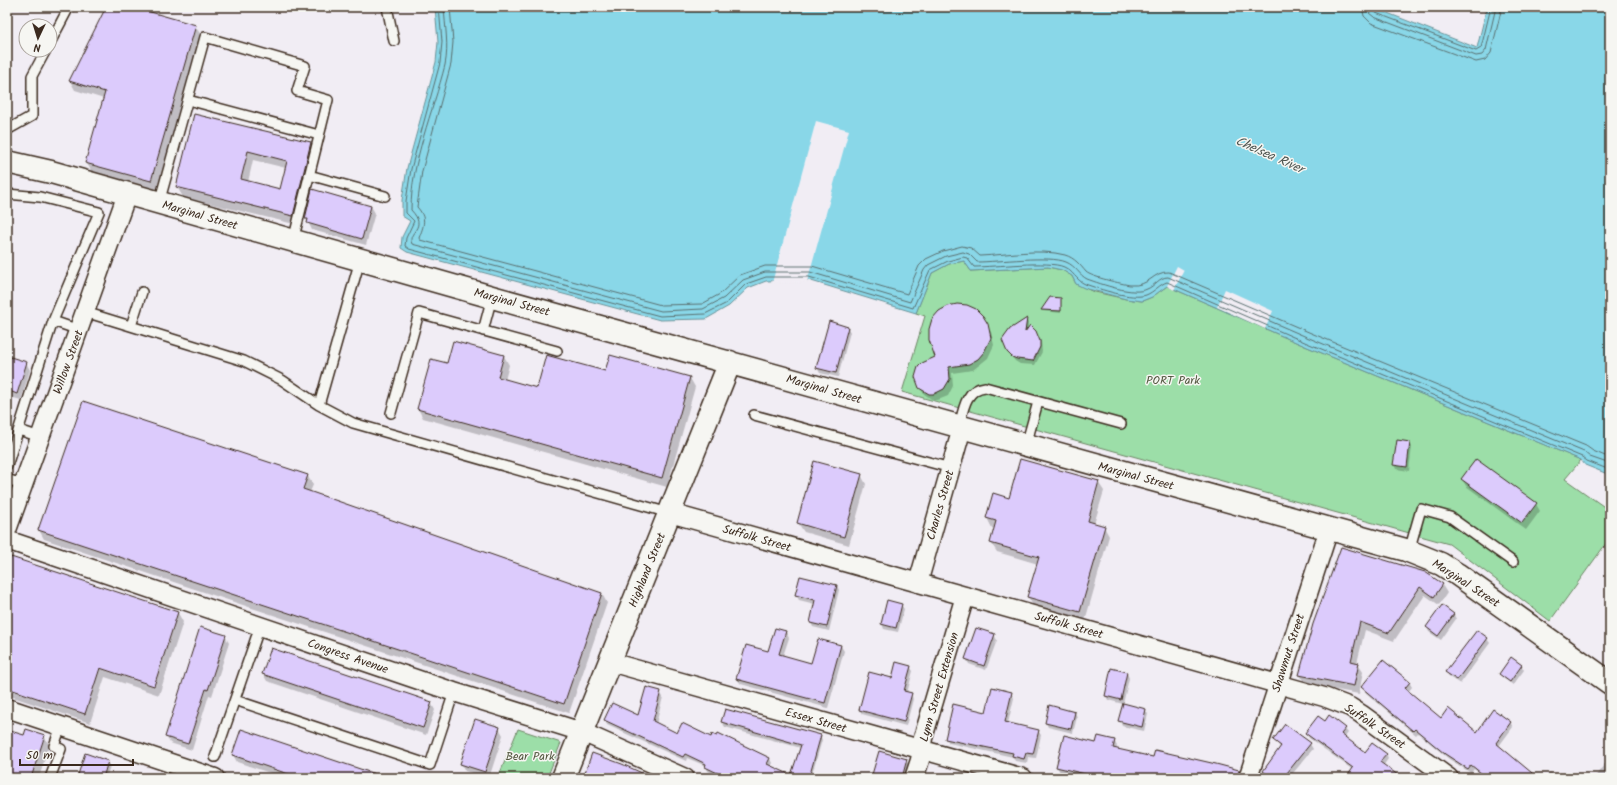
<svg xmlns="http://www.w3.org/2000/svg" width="1617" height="785" font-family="Kalam,sans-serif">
<rect width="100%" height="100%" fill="#f1edf4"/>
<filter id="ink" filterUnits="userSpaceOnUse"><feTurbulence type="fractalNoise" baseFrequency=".025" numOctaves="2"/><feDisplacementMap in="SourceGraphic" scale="8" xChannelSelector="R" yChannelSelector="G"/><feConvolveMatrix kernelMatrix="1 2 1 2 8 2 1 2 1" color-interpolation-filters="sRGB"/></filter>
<g filter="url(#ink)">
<path fill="#9cdea8" stroke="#6c8463" d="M964 261 971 271 1048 267 1062 270 1072 276 1076 284 1095 292 1126 299 1142 301 1152 297 1167 286 1305 346 1581 460 1565 479 1610 511V538L1550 621 1449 544 902 392 925 316 916 313 932 273 949 264Z
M518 729 561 743 547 778H498Z"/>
<path fill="#89d7e8" stroke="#6a9297" d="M435 7H1372L1477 48 1487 7H1610V475L1585 465 1581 460 1305 346 1167 286 1152 297 1142 301 1126 299 1084 288 1076 284 1072 276 1062 270 1048 267 971 271 964 261 949 264 932 273 916 313 808 280 766 281 748 288 729 306 706 319 660 320 407 252 401 248 402 237 410 221 402 216V200L407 168 436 62 438 42Z"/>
<path fill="#f1edf4" d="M816 121 849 130 807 282 772 283Z
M1177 266 1184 270 1174 290 1167 286Z
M1225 289 1273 311 1265 329 1217 307Z"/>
<path fill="#0003" fill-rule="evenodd" d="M108 7H129L195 26 201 35 157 190 92 172 86 162 104 99 75 90 70 81Z
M195 115 311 143 316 152 298 225 183 197 177 187ZM253 160 286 168 281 190 248 182Z
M371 206 375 213 366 245 312 230 306 218Z
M1061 299V313L1043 311 1042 310Z
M982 316 991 332 994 345 988 358 973 370 952 373 953 386 948 396 938 400H933L924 394 920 388 936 357Z
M1026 319 1028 323V331L1030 327 1041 341 1042 352 1035 365 1020 364 1015 361 1008 352Z
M848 328 850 332 838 377 820 373 817 368Z
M504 356 509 365 505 380 537 389 606 373 690 378 695 387 667 487 423 418 418 409 448 365Z
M7 357 26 363 30 370 21 400 7 396Z
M1410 443 1412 447 1409 471 1396 469 1394 465Z
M307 475 313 485 310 492 602 594 607 603 569 713 44 539 39 530Z
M861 475 866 484 849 545 804 532 798 523Z
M1462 479 1536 504 1540 511 1526 530 1466 486Z
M1098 482 1104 491 1094 524 1104 527 1109 536 1085 621 1034 607 1028 597 1038 564 997 552 991 543 995 529 992 528 987 518 994 494 1010 499Z
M1342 548 1442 585 1447 593 1439 605 1425 595 1394 641 1365 630 1357 663 1363 672 1359 694 1305 684 1300 675Z
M11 558 178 613 183 622 159 695 105 677 90 723 7 695V571Z
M837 585 839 590 829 631 813 627 811 623 815 604 799 600 796 595Z
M888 601 901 605 904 609 898 632 884 629 882 624Z
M1442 606 1454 615 1456 619 1441 640 1429 632 1427 627Z
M786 632 789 638 783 656 812 664 841 646 844 651 828 708 741 684 737 679 769 652Z
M994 635 997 640 986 670 969 664 966 659Z
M225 636 229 643 212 696 209 695 192 750 170 743 166 736Z
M1487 639 1490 643 1460 684 1449 677 1447 672Z
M1521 665 1524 670 1513 685 1503 678 1500 674Z
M910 667 913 671 907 693 911 694 913 699 906 726 862 714 860 710 893 680Z
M1127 673 1129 678 1123 704 1108 700 1106 696Z
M263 674 431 703 435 710 426 735 267 681Z
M1409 682 1412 687 1408 692 1441 719 1477 733 1510 722 1513 727 1499 746 1536 778H1486L1474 769 1471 773 1449 759 1418 733 1416 735 1365 692 1362 687Z
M660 692 663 697 656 724 677 734 712 738 770 759 772 763 770 767 791 777 801 748 725 727 722 722 820 736 822 740 811 778H722L708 771 706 766 687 758 686 761 607 725 605 720 639 716Z
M1011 693 1014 698 1008 723 1038 731 1041 735 1036 758 1028 757 1027 763 1015 761 1013 757 949 743 946 738 987 713Z
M1145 710 1148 714 1144 731 1122 726 1120 721Z
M1075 712 1077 717 1073 733 1048 727 1046 723Z
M1325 722 1345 729 1348 733 1344 738 1365 753 1386 754 1388 759 1383 766 1400 778H1351L1353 770 1309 738 1306 733Z
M499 728 503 735 489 778 465 771 461 764Z
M241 730 384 778H285L237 762 233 755Z
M7 731 25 736H44L49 745 39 778H7Z
M1274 740 1310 744 1313 749 1289 778H1269L1264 771 1281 748Z
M1114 741 1117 746 1116 750 1154 758 1237 771 1239 778H1085L1060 772 1057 767 1097 744Z
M1610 757V778H1594Z
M906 760 910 767 907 778H872Z
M107 761 110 766 106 778H79Z
M1550 772 1558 778H1545Z"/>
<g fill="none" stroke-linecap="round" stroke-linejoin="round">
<path stroke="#5a6f6f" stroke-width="1" d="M439 7 442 42 440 63 411 169 406 201V213L414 221 406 238 405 246 409 249 660 316 705 314 727 303 746 284 766 277H809L913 308 930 270 948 261 963 257 967 258 974 267C994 267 1049 260 1064 267 1073 271 1076 280 1085 284 1099 289 1132 300 1146 295 1154 292 1160 284 1167 282L1307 343 1582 457 1587 461 1610 470
M444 7C445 26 449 46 445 65 433 112 411 161 411 210 429 229 406 231 412 244L661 311 703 309 724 298 743 280 765 272H810L910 302 924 270 928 265 946 256 963 252 969 254 977 262C997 262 1050 255 1066 262 1076 266 1079 275 1087 279 1101 284 1134 296 1147 289 1155 286 1159 277 1168 277L1309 338 1584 452 1590 457 1610 464
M450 7 453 42 451 64 422 171 417 207C427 218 424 225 419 238L420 240 661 305 702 304 720 294 740 275 765 266H812L907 294 919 266 926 259 943 251 962 246 971 248 980 256C1007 255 1039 248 1065 255 1075 258 1080 265 1086 272 1091 277 1123 284 1130 285 1150 287 1153 271 1169 272L1311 333 1586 446 1593 451 1610 458
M1362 7 1364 16 1371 23 1476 62 1485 60 1491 53 1502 7
M1368 7 1369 13 1374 17 1476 56 1482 55 1486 50 1496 7
M1373 7 1376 13 1476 51 1481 48 1491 7"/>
</g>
<path fill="#dccbfc" stroke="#3b2a1e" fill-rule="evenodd" d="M106 7H133L196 25 151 181 85 163 105 92 69 81Z
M194 114 311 142 293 216 176 187ZM248 151 287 161 280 189 241 179Z
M312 189 371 206 362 239 307 223 308 219H305Z
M1050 297 1061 298V311L1041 310Z
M957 304 967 305 976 309 983 316 988 324 991 338 984 352 978 359 969 364 949 367 950 379 944 389 934 394H929L919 388 915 377 918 367 922 363 935 357 929 340V329L932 319 939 311 948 306Z
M1027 318 1025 332 1030 325 1036 331 1040 341V347L1033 361 1017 359 1012 357 1007 352 1002 340 1010 329Z
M829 321 848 327 836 373 816 368Z
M453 341 504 355 498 377 537 388 546 355 605 371 610 355 690 377 662 478 417 409 431 359 447 363Z
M7 356 27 362 17 394 7 390Z
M83 401 308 475 303 489 602 593 564 704 38 530Z
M1397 440 1410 442 1407 467 1393 465Z
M1020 459 1099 481 1088 521 1105 526 1080 612 1027 597 1039 557 990 543 996 521 986 518 993 493 1009 498Z
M1476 459 1537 503 1522 523 1461 479Z
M814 461 862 474 844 537 797 523Z
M1341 547 1425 572 1443 584 1434 597 1420 587 1389 633 1360 622 1351 661 1359 663 1354 686 1299 675 1313 624Z
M11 557 178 612 154 686 100 668 85 714 7 688V567Z
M800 576 837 585 827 627 810 623 815 600 795 595Z
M887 600 902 604 896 628 881 624Z
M1442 605 1454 614 1438 636 1426 627Z
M200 627 226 635 208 690 206 689 188 744 165 737Z
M775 628 786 631 779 654 811 663 818 639 841 645 825 703 736 679 746 645 768 651Z
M976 628 995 634 984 666 965 659Z
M1477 630 1488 638 1457 680 1445 672Z
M271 648 432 702 423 728 262 674Z
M1511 657 1522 665 1510 682 1499 674Z
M1383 660 1410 682 1405 688 1441 718 1448 708 1477 732 1493 709 1511 722 1496 743 1538 778H1487L1471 765 1468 769 1445 754 1415 729 1413 731 1361 687Z
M896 662 911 666 904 691 912 693 904 722 859 710 869 672 892 678Z
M1111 668 1127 672 1121 700 1105 696Z
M646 687 661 691 653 721 677 733 682 723 711 737 712 734 717 736 718 733 770 758 767 764 791 775 801 745 721 722 725 709 821 735 809 778H728L705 767 706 764 685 754 683 757 604 720 612 703 638 715Z
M992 687 1012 692 1005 722 1039 730 1033 754 1026 753 1024 759 1012 756 1013 753 945 739 953 704 986 712Z
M1123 703 1146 709 1142 727 1118 721Z
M1049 705 1075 712 1071 729 1045 723Z
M1329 715 1346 728 1341 734 1365 752 1372 743 1387 754 1380 762 1402 778H1346L1353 768 1305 733 1318 716 1325 721Z
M475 719 500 727 485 772 460 764Z
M1285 724 1311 743 1283 778H1271L1263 771 1281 746 1273 740Z
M26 729 45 735 31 778H7V730L24 735Z
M241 729 381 776 380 778H300L232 755Z
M1064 735 1096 743 1098 736 1115 740 1113 748 1153 757 1155 750 1216 764 1239 770 1238 778H1102L1056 767Z
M879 751 907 759 902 778H871Z
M85 753 108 761 103 778H77Z
M592 753 622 764 653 778H583Z"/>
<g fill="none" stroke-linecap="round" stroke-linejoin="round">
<defs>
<path id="lane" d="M387 7 394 41
M50 43 69 7
M188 100 319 135
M7 130 32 116V76L46 50
M309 175 385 196
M7 194 40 197 99 212 53 321 79 330
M159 203 205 37 305 66 297 91 328 100 293 241
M85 312 244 361 282 380 319 405 353 423 669 513
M131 326 142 292
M483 331 492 297
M319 405 360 260
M391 413 419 313 557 351
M754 415 951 468
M959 427C963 411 965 389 985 387L1121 424
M19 430 40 437
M1026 445 1038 402
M7 466 53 321
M7 479 24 485
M1409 551 1421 509 1450 517 1513 562
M235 700 430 765 454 692
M215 757 260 626
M50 778 61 749 54 746 61 726"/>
<path id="street" d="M670 513 1324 697 1350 707 1361 714 1449 778
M7 530 127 194
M7 540 454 692 582 732 685 778
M918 583 962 428
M610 662 1023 778
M7 708 215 778
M914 778 920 760 923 738 965 596
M1248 778 1329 529"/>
<path id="secondary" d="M7 162 51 172 492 297 1406 550 1441 564 1457 574 1610 683
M563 778 730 362"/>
</defs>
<use href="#lane" stroke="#3b2a1e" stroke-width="12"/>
<use href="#street" stroke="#3b2a1e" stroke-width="21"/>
<use href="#secondary" stroke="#3b2a1e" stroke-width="25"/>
<use href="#lane" stroke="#f6f6f2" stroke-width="9"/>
<use href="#street" stroke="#f6f6f2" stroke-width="18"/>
<use href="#secondary" stroke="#f6f6f2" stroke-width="22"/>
</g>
</g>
<g text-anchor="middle" stroke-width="3" stroke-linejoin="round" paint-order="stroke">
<g font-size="12" fill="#3b2a1e" stroke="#f6f6f2">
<text transform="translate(200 215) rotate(16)" y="4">Marginal Street</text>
<text transform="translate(512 302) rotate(15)" y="4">Marginal Street</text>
<text transform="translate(68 362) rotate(-70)" y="4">Willow Street</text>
<text transform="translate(824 389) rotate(16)" y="4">Marginal Street</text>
<text transform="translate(1136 476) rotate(15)" y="4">Marginal Street</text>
<text transform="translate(940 505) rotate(-74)" y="4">Charles Street</text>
<text transform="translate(757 538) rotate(16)" y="4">Suffolk Street</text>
<text transform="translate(647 570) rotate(-68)" y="4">Highland Street</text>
<text transform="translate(1466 583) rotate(33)" y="4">Marginal Street</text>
<text transform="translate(1069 625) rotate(16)" y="4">Suffolk Street</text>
<text transform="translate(1288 653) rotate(-72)" y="4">Shawmut Street</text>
<text transform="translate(348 656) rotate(19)" y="4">Congress Avenue</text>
<text transform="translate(939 687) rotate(-74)" y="4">Lynn Street Extension</text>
<text transform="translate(816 720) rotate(16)" y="4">Essex Street</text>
<text transform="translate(1375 726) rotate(34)" y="4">Suffolk Street</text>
</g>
<g font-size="12" fill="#535740" stroke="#f6f6f2">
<text x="1173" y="384">PORT Park</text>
<text x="530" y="760">Bear Park</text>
</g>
<g font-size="13" font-style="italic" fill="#4e5550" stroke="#f6f6f2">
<text transform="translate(1270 154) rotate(24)" y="5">Chelsea River</text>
</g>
</g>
<rect width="1617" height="785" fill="none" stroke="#f6f6f2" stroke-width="24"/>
<rect x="12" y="12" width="1593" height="761" fill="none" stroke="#3b2a1e" stroke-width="1.5" filter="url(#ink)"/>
<g transform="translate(38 38) rotate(184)"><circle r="19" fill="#f6f6f2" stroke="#aba49d"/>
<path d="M0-3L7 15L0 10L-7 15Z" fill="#3b2a1e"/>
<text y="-6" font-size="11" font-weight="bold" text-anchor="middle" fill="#3b2a1e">N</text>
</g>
<path d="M20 759v6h113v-6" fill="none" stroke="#3b2a1e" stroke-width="2"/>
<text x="26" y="759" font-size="12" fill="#3b2a1e" stroke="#f6f6f2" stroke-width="3" paint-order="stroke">50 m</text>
</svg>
